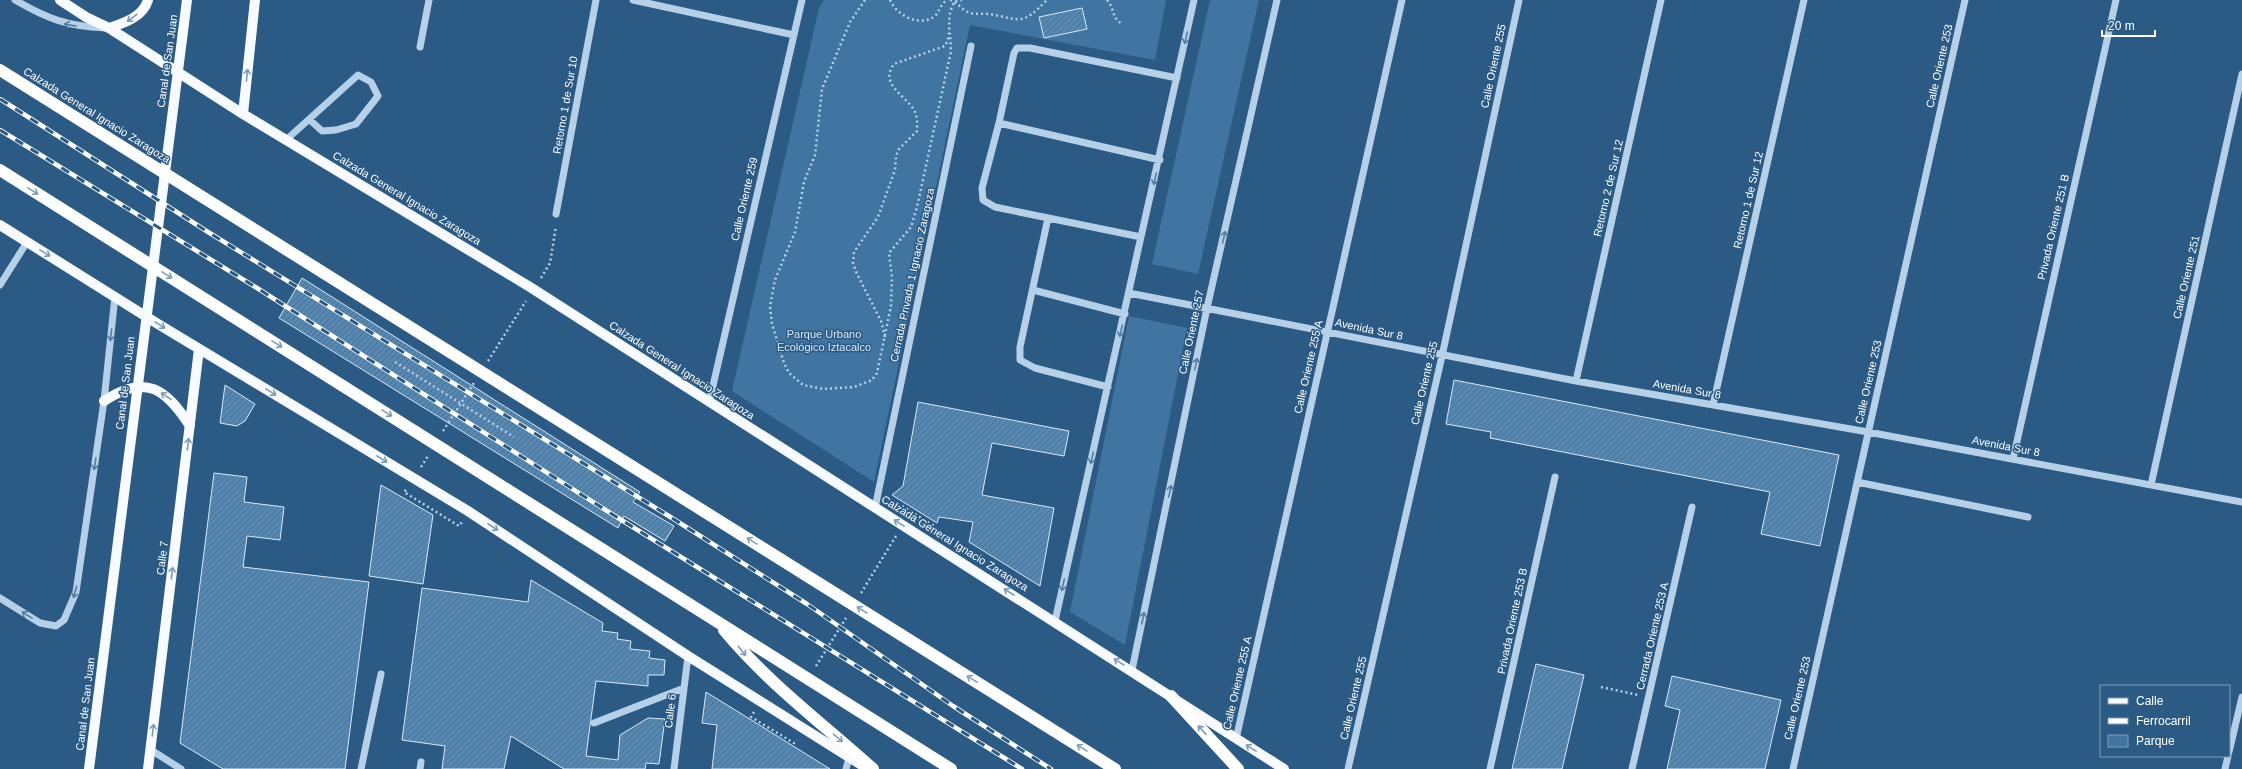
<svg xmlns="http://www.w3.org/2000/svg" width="2242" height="769" font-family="Helvetica,sans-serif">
<defs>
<pattern id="building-hatch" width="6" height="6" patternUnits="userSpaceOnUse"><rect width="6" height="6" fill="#5786ae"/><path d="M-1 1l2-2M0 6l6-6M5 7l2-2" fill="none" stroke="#536f87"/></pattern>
</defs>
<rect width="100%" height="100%" fill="#2b5a85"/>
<path fill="#4074a1" d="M824 0H1166L1155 60 970 25 874 482 732 391 819 8Z
M1210 0H1259L1198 274 1152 264Z
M1129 316 1187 328 1125 645 1070 612Z"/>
<path fill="url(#building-hatch)" stroke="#d9e9f6" d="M1082 8 1087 29 1044 38 1039 17Z
M302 278 640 492 633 502 674 526 665 541 624 516 618 528 279 318Z
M1454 380 1839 455 1820 546 1761 534 1770 492 1490 438 1491 432 1446 424Z
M225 385 255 404 245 421 237 426 220 423Z
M918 402 1069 431 1064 456 992 443 982 495 1054 508 1040 586 969 542 973 522 939 517 937 523 892 495 903 486Z
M214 473 247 477 244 502 284 507 280 540 247 536 243 567 369 582 345 769H223L180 743Z
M381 485 433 515 423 584 369 576Z
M531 580 603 623 602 631 618 633 617 639 631 641 630 649 650 651 649 658 665 660 664 675H648V686L596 681 586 756 618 760 620 735 648 718 665 719 659 764 646 763 645 769H564L511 736 504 769H442L445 746 402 740 422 588 528 602Z
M1536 664 1584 675 1562 769H1512Z
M1672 676 1781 700 1765 769H1667L1680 710 1665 706Z
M706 692 761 726 830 769H712L717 725 702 723Z"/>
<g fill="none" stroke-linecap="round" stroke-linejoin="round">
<path stroke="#b6d0e7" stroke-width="2.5" stroke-dasharray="2 3" stroke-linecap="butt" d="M865 0 850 22 822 89 815 155 804 182 795 232 775 280 770 306 772 324 784 363 789 373 803 385 823 389 854 387 872 380 877 373 891 306 892 277 889 253 911 227 917 207 951 51 950 33
M890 0C896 15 920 28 935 16 940 11 941 2 948 0
M950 0C957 2 961 9 968 12 974 15 982 13 989 14 1023 20 1021 26 1047 0
M1107 0C1115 8 1111 19 1123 24
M541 278 550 263 556 226
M885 337 881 321 857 274 853 263 854 252 878 217 895 170 896 156 899 149 917 131C917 124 918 117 914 110 905 95 879 84 894 64L945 46C954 30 944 19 955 1L962 0
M488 361 526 301
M395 362 514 437
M443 431 474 383
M421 467 428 456
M406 490 404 492 459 526 462 522
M902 506 934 526 932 529
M861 593 896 536
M816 666 846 618
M1601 687 1638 695
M754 712 751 717 794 743 797 740"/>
<path stroke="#b6d0e7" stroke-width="7" d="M15 0C48 19 66 26 105 28
M633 0 794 35
M420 47 429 0
M999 123 1160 160
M286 140 358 75 371 82 378 96 356 124 336 130 322 131 310 120
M556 214 596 0
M1048 218 1020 347V360L1035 368 1108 387
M1141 237 995 207 983 200 982 188 999 123 1014 53 1017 48H1030L1177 78
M0 285 27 242
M1033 290 1125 314
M1129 293 1576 381 1868 432 2242 502
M1576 381 1661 0
M709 403 802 0
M1713 405 1804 0
M2013 459 2116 0
M1857 482 2028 517
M2151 485 2242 74
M875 508 971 46
M0 598 40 623 56 626 64 620 76 592 104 401 115 296
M1055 621 1194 0
M1132 670 1207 308 1277 0
M594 723 684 688
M1236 739 1402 0
M151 750 181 769
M2229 752 2242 697
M361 769 381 674
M420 769 421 762
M674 769 688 656
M846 769 849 758
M1348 769 1442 356 1519 0
M1490 769 1555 477
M1632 769 1692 507
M1793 769 1965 0
M2225 769 2228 756"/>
<path stroke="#f7fafe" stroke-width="10" d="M60 0 86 17 109 28 243 114 530 287 1284 769
M109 28C124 23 143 17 148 0
M243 114 255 0
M0 225 158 324 468 511 688 656 868 769
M104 401C146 373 166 389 190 426
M89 769 187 0
M148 769 199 349"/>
<path stroke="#fff" stroke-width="12" d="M0 70 1115 769
M0 170 951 769
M724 630C768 683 822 723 873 769
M1171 696 1238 769"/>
<defs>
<path id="rail" d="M0 99 208 232 672 518 807 604 953 706 1051 769
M0 130 257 288 615 516 1022 769"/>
</defs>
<use href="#rail" stroke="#fff" stroke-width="4.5"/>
<use href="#rail" stroke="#2b5a85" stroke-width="3" stroke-dasharray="9" stroke-linecap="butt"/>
</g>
<defs><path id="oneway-shaft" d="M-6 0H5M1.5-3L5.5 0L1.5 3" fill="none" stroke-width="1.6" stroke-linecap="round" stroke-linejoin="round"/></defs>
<g stroke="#7d9ab5">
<use href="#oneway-shaft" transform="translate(132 18) rotate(143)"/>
<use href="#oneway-shaft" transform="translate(247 75) rotate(-84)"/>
<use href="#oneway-shaft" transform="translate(45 253) rotate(31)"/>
<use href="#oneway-shaft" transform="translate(160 325) rotate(32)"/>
<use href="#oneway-shaft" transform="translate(271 392) rotate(31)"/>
<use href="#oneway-shaft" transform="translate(166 396) rotate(-146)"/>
<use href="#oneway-shaft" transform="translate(188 444) rotate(-83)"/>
<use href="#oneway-shaft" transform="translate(382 459) rotate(31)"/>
<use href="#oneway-shaft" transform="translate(899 523) rotate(-148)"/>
<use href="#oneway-shaft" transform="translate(493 527) rotate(33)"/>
<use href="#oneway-shaft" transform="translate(172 573) rotate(-83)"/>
<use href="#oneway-shaft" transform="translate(1009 592) rotate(-148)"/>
<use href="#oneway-shaft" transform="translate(1119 662) rotate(-148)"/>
<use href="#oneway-shaft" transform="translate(153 730) rotate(-83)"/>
<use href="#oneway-shaft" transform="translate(1251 748) rotate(-148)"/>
</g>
<g stroke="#557da2">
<use href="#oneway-shaft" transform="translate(70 25) rotate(-169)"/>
<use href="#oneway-shaft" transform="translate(1186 38) rotate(102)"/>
<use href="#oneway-shaft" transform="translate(1155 179) rotate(103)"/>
<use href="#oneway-shaft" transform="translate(1224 237) rotate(-77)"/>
<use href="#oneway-shaft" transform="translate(1121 331) rotate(103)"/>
<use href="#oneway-shaft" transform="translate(111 335) rotate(96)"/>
<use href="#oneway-shaft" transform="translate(1196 364) rotate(-78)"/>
<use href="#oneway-shaft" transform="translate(1092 458) rotate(103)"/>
<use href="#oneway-shaft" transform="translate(95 464) rotate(98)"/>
<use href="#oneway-shaft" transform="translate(1170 491) rotate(-78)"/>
<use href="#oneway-shaft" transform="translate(1063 585) rotate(103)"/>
<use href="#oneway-shaft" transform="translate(75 592) rotate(106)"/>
<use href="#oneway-shaft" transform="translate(27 615) rotate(-148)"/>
<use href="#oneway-shaft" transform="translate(1143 618) rotate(-78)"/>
</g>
<g stroke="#809cb6">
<use href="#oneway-shaft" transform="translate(33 191) rotate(32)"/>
<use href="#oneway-shaft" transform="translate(167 275) rotate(32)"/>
<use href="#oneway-shaft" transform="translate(277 344) rotate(32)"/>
<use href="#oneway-shaft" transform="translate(387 413) rotate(32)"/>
<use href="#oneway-shaft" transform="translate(752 541) rotate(-148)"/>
<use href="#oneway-shaft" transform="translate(862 610) rotate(-148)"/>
<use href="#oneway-shaft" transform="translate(742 651) rotate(51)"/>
<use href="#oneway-shaft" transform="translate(972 679) rotate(-148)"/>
<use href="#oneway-shaft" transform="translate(1202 730) rotate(-133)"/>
<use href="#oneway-shaft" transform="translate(838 738) rotate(40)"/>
<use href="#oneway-shaft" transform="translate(1082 748) rotate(-148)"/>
</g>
<g text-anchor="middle" stroke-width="3" stroke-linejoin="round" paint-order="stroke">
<g font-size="11" fill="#fff" stroke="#2b5a85">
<text transform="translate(167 61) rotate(-82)" y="4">Canal de San Juan</text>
<text transform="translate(1493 66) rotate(-78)" y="4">Calle Oriente 255</text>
<text transform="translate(1939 66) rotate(-77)" y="4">Calle Oriente 253</text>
<text transform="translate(565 105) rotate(-80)" y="4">Retorno 1 de Sur 10</text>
<text transform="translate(97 115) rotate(32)" y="4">Calzada General Ignacio Zaragoza</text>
<text transform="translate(1608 188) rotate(-77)" y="4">Retorno 2 de Sur 12</text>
<text transform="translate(407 198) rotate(31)" y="4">Calzada General Ignacio Zaragoza</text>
<text transform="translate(744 199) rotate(-77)" y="4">Calle Oriente 259</text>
<text transform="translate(1748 200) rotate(-77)" y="4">Retorno 1 de Sur 12</text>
<text transform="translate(2053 227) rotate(-77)" y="4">Privada Oriente 251 B</text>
<text transform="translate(912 275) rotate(-78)" y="4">Cerrada Privada 1 Ignacio Zaragoza</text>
<text transform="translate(2186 277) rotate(-77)" y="4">Calle Oriente 251</text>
<text transform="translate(1369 329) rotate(12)" y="4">Avenida Sur 8</text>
<text transform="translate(1191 332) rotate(-78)" y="4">Calle Oriente 257</text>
<text transform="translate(1308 367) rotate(-77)" y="4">Calle Oriente 255 A</text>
<text transform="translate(682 370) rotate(33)" y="4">Calzada General Ignacio Zaragoza</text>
<text transform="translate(1868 382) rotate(-77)" y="4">Calle Oriente 253</text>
<text transform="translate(125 383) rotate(-83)" y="4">Canal de San Juan</text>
<text transform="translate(1424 383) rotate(-77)" y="4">Calle Oriente 255</text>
<text transform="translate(1687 389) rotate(10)" y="4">Avenida Sur 8</text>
<text transform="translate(2006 446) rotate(11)" y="4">Avenida Sur 8</text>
<text transform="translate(955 543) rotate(32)" y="4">Calzada General Ignacio Zaragoza</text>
<text transform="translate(162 558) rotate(-83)" y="4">Calle 7</text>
<text transform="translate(1512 621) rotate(-78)" y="4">Privada Oriente 253 B</text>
<text transform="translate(1652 636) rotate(-77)" y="4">Cerrada Oriente 253 A</text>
<text transform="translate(1237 683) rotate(-77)" y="4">Calle Oriente 255 A</text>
<text transform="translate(1353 698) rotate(-77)" y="4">Calle Oriente 255</text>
<text transform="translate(1797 698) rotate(-77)" y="4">Calle Oriente 253</text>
<text transform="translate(85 704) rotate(-83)" y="4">Canal de San Juan</text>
<text transform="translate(670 711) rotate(-83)" y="4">Calle 6</text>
</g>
<g font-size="11" fill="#d9e9f6" stroke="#2b5a85">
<text x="824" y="338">Parque Urbano<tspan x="824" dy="13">Ecológico Iztacalco</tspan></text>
</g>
</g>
<rect x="2100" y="685" width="130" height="72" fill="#2b5a85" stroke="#809cb6"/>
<rect x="2108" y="698" width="20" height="6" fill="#f7fafe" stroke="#809cb6"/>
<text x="2136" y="705" font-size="12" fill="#ffffff">Calle</text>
<rect x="2108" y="718" width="20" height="6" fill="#ffffff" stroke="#809cb6"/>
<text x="2136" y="725" font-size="12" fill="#ffffff">Ferrocarril</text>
<rect x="2108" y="735" width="20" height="12" fill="#4074a1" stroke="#809cb6"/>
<text x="2136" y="745" font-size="12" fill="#ffffff">Parque</text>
<path d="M2102 30v6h53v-6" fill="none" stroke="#ffffff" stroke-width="2"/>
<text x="2108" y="30" font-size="12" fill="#ffffff" stroke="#2b5a85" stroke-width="3" paint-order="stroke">20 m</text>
</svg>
